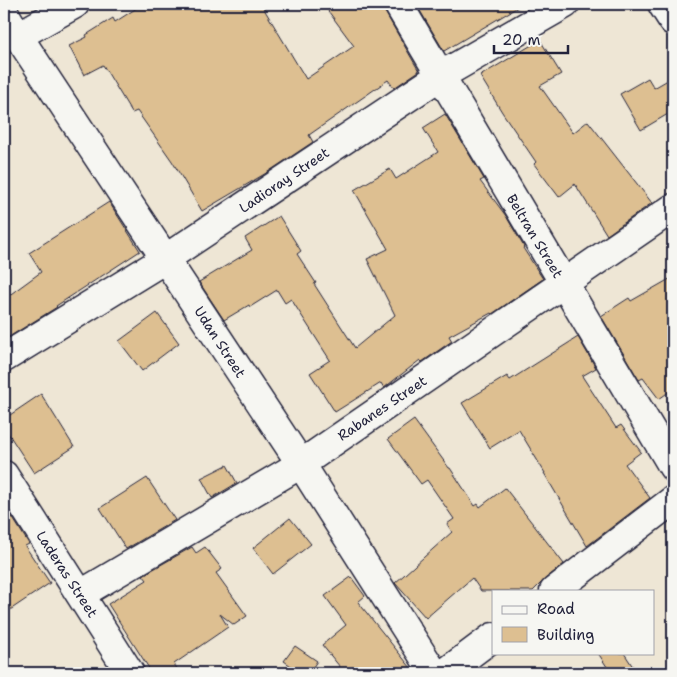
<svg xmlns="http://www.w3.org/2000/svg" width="677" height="677" font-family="'Shantell Sans',sans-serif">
<rect width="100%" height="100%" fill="#eee6d5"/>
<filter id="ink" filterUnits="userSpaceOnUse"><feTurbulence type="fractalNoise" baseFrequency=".02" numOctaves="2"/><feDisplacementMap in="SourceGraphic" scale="10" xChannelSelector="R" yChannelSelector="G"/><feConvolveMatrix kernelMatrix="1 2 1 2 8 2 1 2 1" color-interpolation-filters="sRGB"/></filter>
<g filter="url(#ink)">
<path fill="#ddbf91" stroke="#22223b" d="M143 4H261L306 79 354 46 323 4H382L385 12 419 71 394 88 388 80 309 135 313 142 268 172 202 211 172 161 137 111 132 113 103 65 84 75 69 46 87 37 86 35 113 18 115 22Z
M416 4H523L444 51Z
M540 40 561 74 540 86 573 133 588 121 652 203 607 235 575 184 559 197 534 164 536 162 502 112 480 76Z
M673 77V111L641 130 620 94 648 78 654 88Z
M445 114 484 179 480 181 506 216 524 247 523 248 543 279 492 314 491 313 449 336 452 341 422 362 420 360 384 388 381 383 335 412 310 373 330 360 291 299 285 303 277 290 250 307 249 305 224 320 199 282 252 250 245 238 279 216 301 251 297 254 316 283 314 284 355 348 395 315 367 259 388 249 354 190 390 169 396 179 438 152 423 128Z
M109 202 140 251 56 306 57 307 4 340V299L41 272 29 253Z
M673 277V389L659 399 643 378 639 380 601 316 629 298 631 301Z
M157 313 179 343 142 371 119 341Z
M578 337 596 368 582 376 616 428 621 425 641 452 625 464 650 498 587 546 544 473H545L519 430 490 448 462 403 507 376 510 380Z
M41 394 74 447 34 473 4 427V419Z
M414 420 449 468H450L475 506 478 504 480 507 505 488 564 564 545 579 533 591H481L472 578 426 618 395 583 452 532 447 524 454 519 427 480 421 484 388 439Z
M227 465 237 483 212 498 201 478Z
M147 478 175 520 126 549 100 508Z
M4 504 29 544 25 546 50 583 4 614Z
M290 518 311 544 273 574 253 548Z
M192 547 196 553 205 547 222 569 216 573 247 616 234 625 220 614 228 627 174 664 180 673H152L108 604 147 580 143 575Z
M351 577 365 596 358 602 415 673H345L322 645 346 625 325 596Z
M295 646 317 661 309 673H301L284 661Z
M598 653H624L637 673H611Z"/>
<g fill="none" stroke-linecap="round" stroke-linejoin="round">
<defs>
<path id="minor" d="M398 4 673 467
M662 4 673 21
M4 12 18 36 301 464 434 673
M18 36 75 4
M4 358 165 259 440 76 565 4
M4 475 130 673
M554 591 673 500
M81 594 301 464 673 208
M445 673 493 637"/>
</defs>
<use href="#minor" stroke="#22223b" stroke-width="31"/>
<use href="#minor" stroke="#f6f6f2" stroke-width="28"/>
</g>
</g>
<g text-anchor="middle" stroke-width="5" stroke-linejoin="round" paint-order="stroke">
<g font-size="14" fill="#22223b" stroke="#f6f6f2">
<text transform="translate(284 180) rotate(-34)" y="5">Ladioray Street</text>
<text transform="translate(535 236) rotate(59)" y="5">Beltran Street</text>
<text transform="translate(220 342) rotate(57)" y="5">Udan Street</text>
<text transform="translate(382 408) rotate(-34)" y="5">Rabanes Street</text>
<text transform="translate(67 574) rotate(57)" y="5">Laderas Street</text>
</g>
</g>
<rect width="677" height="677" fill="none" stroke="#f6f6f2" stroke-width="20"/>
<rect x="10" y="10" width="657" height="657" fill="none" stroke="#22223b" stroke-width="2" filter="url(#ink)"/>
<rect x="492" y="590" width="162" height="65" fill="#f6f6f2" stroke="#a1a1a9"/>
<rect x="502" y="606" width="25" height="8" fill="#f6f6f2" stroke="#a1a1a9"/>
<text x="537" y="614" font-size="15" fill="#22223b">Road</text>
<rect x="502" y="627" width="25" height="15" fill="#ddbf91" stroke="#a1a1a9"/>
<text x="537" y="640" font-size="15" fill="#22223b">Building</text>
<path d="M494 45v8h74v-8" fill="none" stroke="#22223b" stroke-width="2.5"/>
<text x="502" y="45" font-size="15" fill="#22223b" stroke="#f6f6f2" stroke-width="4" paint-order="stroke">20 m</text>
</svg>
